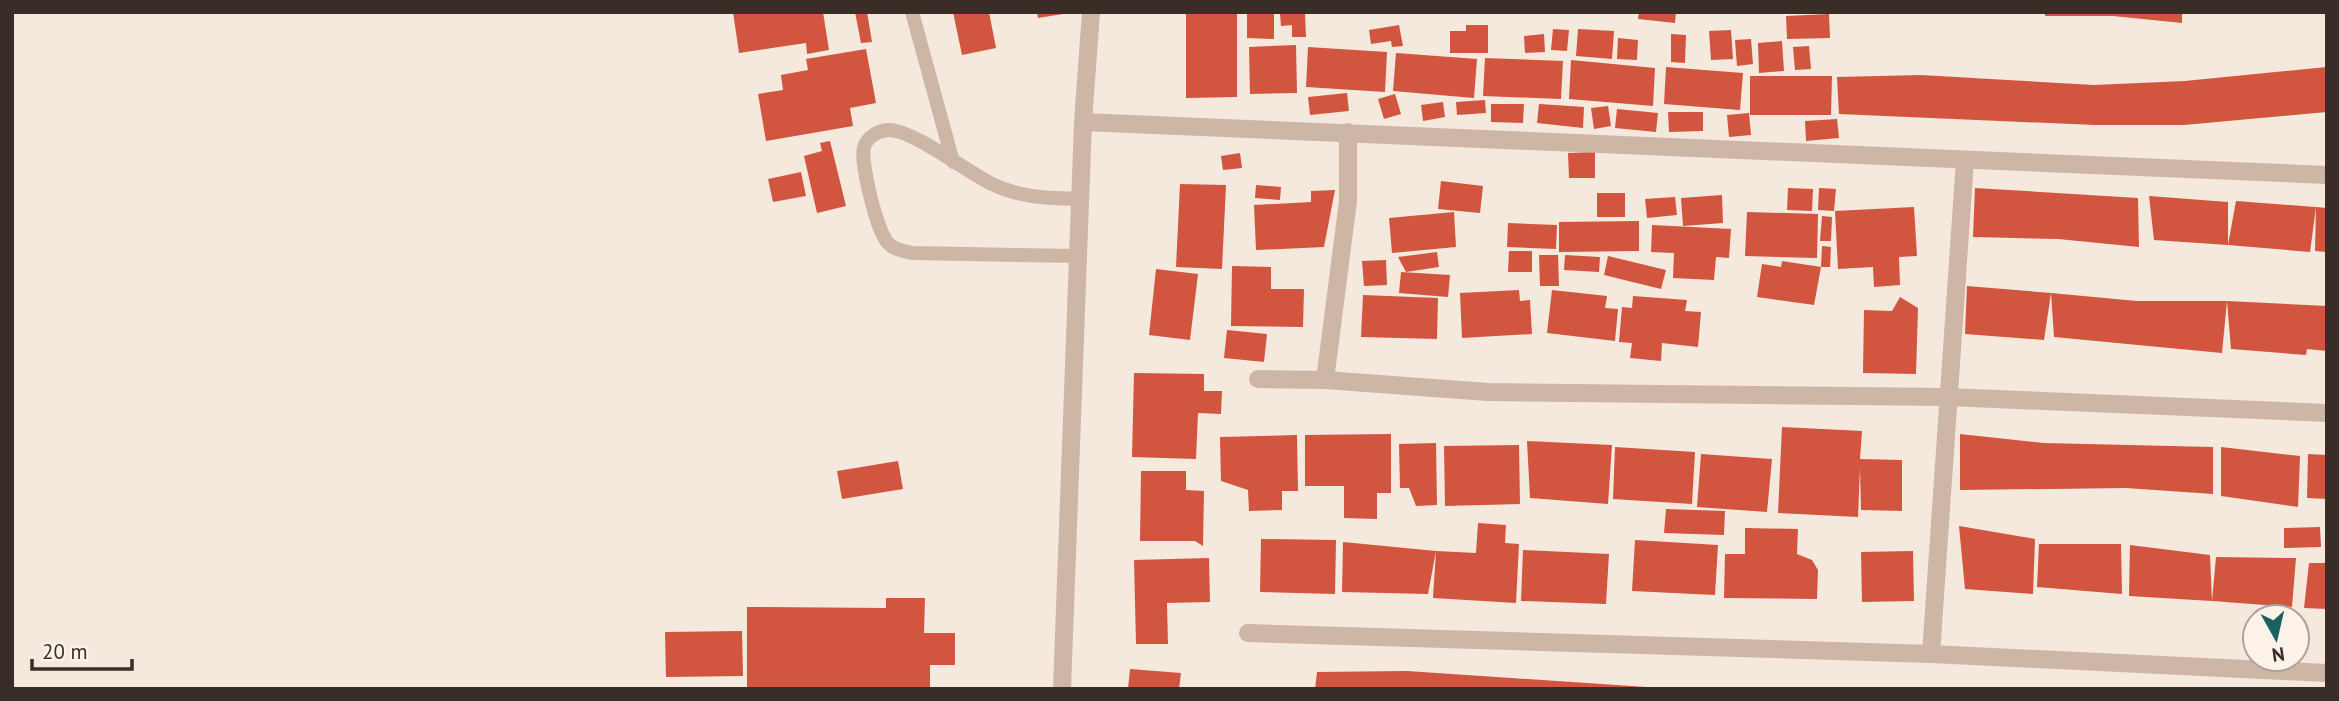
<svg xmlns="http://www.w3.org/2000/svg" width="2339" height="701" font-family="'PT Sans',sans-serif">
<rect width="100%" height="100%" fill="#f5e8dd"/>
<path fill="#d1553f" d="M733 12H823L829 50 807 54 806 43 739 53Z
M855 12H867L872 42 861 43Z
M953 12H989L996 48 962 55Z
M1037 12H1063V14L1038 18Z
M1186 12H1237V97L1186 98Z
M1639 12H1676L1675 23 1638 19Z
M2045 12H2182V23L2113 16H2045Z
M1247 13H1274V39L1247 38Z
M1305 13 1306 37H1292V25L1281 26 1280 14Z
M1829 14 1830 38 1787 39 1786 16Z
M1399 25 1403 46 1392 47 1391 41 1371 44 1369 30Z
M1466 25H1488V53H1450V31H1466Z
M1553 29 1569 30 1567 51 1551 50Z
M1578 29 1614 31 1612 59 1576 56Z
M1731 30 1733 59 1711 60 1709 31Z
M1544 34 1545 52 1525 53 1524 36Z
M1671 34 1686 35 1685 63 1671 62Z
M1618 38 1638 40 1637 60 1617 59Z
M1751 39 1753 64 1737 66 1735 40Z
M1782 41 1784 71 1759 73 1758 43Z
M1296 45 1297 93 1250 94 1249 47Z
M1809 46 1811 69 1795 70 1793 47Z
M1308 47 1387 52 1385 92 1306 87Z
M866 49 876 103 850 108 853 126 766 141 758 94 783 90 781 75 808 70 806 59Z
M1396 53 1477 59 1474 98 1393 91Z
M1485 58 1563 61 1561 99 1483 96Z
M1571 60 1655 68 1653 106 1569 99Z
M1666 67 1743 73 1740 110 1664 104Z
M2327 67V112L2184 125H2095L1839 114 1837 77 1921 75 2094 85 2185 81Z
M1750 76H1832L1831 115H1750Z
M1347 93 1349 111 1310 115 1308 97Z
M1395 94 1401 114 1384 119 1378 99Z
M1485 100 1486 113 1457 115 1456 102Z
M1443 102 1445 117 1423 121 1421 105Z
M1491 104H1524L1523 123 1491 122Z
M1539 104 1584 107 1583 128 1537 123Z
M1608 106 1611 126 1594 129 1591 108Z
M1617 109 1658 113 1656 132 1615 128Z
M1668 112H1703V131L1669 132Z
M1749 113 1751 135 1729 137 1727 115Z
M1837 119 1839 138 1806 141 1805 121Z
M830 141 846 206 817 213 804 156 822 151 820 143Z
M1595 152V178H1569L1568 153Z
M1240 153 1242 168 1223 170 1221 156Z
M801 172 806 196 773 202 768 179Z
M1441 181 1483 186 1480 213 1438 209Z
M1180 184 1226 185 1222 269 1176 267Z
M1256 185 1281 187 1280 200 1255 198Z
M1788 188 1813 189 1812 211 1787 210Z
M1819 188 1836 189 1834 211 1818 210Z
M1975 188 2138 198 2139 247 2058 239 1973 237Z
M1335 190 1324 247 1256 250 1254 205 1311 202V191Z
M1597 193H1625V217H1597Z
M1722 195 1723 223 1683 226 1681 198Z
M2149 196 2228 202V245L2154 240Z
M1675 197 1677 215 1647 218 1645 199Z
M2236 201 2316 207 2310 252 2228 245Z
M1914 207 1917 256 1899 257 1900 285 1874 287 1873 267 1838 269 1835 211Z
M2316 207 2327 208V252L2315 251Z
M1454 212 1456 247 1392 253 1389 218Z
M1747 212 1818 214 1817 258 1745 256Z
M1822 216 1832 217 1831 241H1820Z
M1639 221V251L1559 252V222Z
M1508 223 1557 225 1556 249 1507 247Z
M1652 225 1731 229 1729 258 1716 257 1714 280 1673 278 1674 253 1651 252Z
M1822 246 1831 247 1830 267H1821Z
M1509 251H1532V272H1508Z
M1437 252 1439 267 1406 272 1398 257Z
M1539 255H1558L1559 286H1540Z
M1565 255 1600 257 1599 272 1564 270Z
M1608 256 1666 270 1661 289 1604 275Z
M1386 260 1387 285 1364 286 1362 261Z
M1782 261 1821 267 1814 305 1757 297 1762 264 1781 267Z
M1232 266 1271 267V289H1304L1303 327 1231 326Z
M1156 269 1198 274 1190 340 1149 335Z
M1401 272 1450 275 1448 297 1399 293Z
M1967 286 2051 293 2044 340 1965 334Z
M1519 290 1520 301 1530 300 1532 334 1462 338 1460 293Z
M1552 290 1607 296 1605 308 1618 309 1615 341 1547 333Z
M2051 293 2137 301H2227L2222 353 2054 337Z
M1363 295 1438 298 1437 339 1361 337Z
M1633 296 1687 300 1685 311 1701 312 1698 347 1662 343 1661 361 1630 358 1632 343 1619 342 1622 307 1632 308Z
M1900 297 1918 308 1916 374 1863 373 1864 310 1892 311Z
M2227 301 2327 306V351L2307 349 2306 355 2231 349Z
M1227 330 1267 334 1264 362 1224 358Z
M1134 373 1204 374V391H1222L1221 414 1198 413 1196 459 1132 457Z
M1782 427 1862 431 1860 459 1902 460V511L1861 510 1860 468 1858 517 1778 513Z
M1391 434V493H1377V519L1344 518V486H1305V435Z
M1960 434 2044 443 2213 447V494L2126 488 1960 490Z
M1297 435 1298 491H1282V510L1249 511 1248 490 1221 481 1220 437Z
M1527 441 1612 445 1608 504 1530 498Z
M1436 443 1437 505 1416 506 1409 488H1400L1399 444Z
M1519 445 1520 504 1445 506 1444 446Z
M1615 447 1695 452 1692 504 1613 499Z
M2221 447 2300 456 2298 507 2221 496Z
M1701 454 1772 459 1767 512 1697 507Z
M2308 454 2327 455V499L2307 498Z
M898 461 903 489 842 499 837 471Z
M1141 471H1186V490L1204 491 1203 546 1195 541H1140Z
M1666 509 1725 511 1724 535 1664 533Z
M1478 523 1506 525 1505 543 1519 544 1516 603 1433 598 1436 551 1476 553Z
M1959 526 2035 539 2033 594 1965 589Z
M2320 527 2321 547 2284 548V528Z
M1745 528 1798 529 1797 554 1812 560 1818 570 1817 599 1724 598 1725 554H1745Z
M1261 539 1336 540 1335 594 1260 592Z
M1635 540 1718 545 1715 595 1632 591Z
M1343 542 1436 551 1428 594 1342 592Z
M2039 544H2121L2122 594 2037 587Z
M2130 545 2210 555 2212 601 2129 596Z
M1523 550 1609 554 1606 604 1521 601Z
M1913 551 1914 601 1862 602 1861 552Z
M2216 557 2296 558 2292 607 2212 601Z
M1209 558 1210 602 1167 603 1168 644H1136L1134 560Z
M2309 563H2327V609L2304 608Z
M886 598H925L924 633H955V665H930V689H747V607L886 608Z
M742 631 743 676 666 677 665 632Z
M1130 669 1181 673 1179 689H1128Z
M1407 671 1646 687V689H1315L1317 672Z"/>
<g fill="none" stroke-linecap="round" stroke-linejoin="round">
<path stroke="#ceb6a7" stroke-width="14" d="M912 12 953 162
M1078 256 912 253C904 251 894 250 888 243 877 232 860 162 864 147 867 137 879 130 889 130 913 130 967 172 992 184 1020 198 1050 198 1080 199"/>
<path stroke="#ceb6a7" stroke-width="18" d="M1083 122 2327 175
M1258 379 1325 380 1488 392 1948 397 2327 413
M1325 380 1348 201V132
M1248 633 1931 654 2327 673
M1931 654 1965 160
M1062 689 1083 122 1091 12"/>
</g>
<rect width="2339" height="701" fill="none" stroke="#3a2d28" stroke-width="28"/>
<g transform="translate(2276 638) rotate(172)"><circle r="33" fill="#fcf2ea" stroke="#aea39c" stroke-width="2"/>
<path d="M0-5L12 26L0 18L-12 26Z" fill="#1a605f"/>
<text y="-10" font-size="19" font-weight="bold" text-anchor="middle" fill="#3a2d28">N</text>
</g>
<path d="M32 659v10h100v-10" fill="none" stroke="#3a2d28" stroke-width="3.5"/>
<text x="42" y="659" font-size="21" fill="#3a2d28" stroke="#fcf2ea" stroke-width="5" paint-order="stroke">20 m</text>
</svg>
